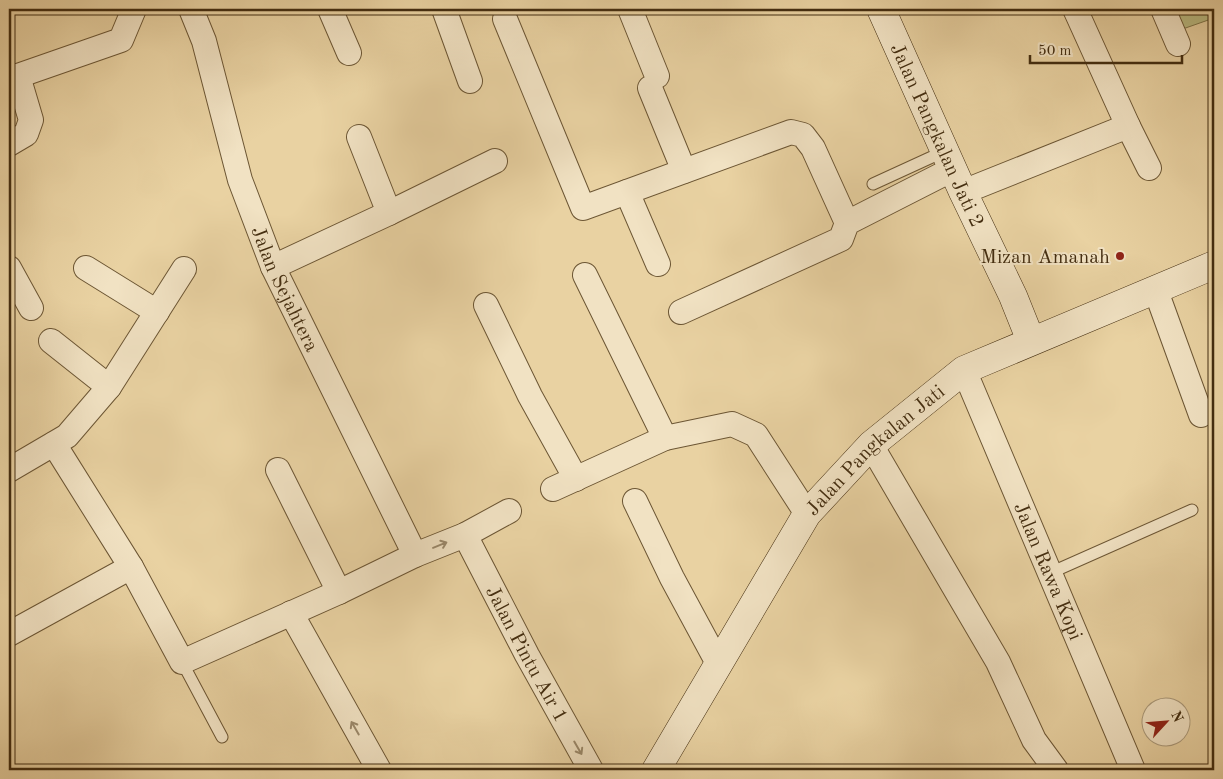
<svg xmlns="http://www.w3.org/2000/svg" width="1223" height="779" font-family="'Old Standard TT',serif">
<rect width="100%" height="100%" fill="#e9d2a2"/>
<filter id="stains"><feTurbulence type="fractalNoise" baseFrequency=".004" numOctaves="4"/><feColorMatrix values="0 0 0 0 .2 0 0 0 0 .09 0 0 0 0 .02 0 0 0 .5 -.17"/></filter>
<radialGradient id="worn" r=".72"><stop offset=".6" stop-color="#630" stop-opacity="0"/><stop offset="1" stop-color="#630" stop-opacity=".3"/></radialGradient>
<path fill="#babb82" stroke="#7e7449" d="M1168 9H1214V18L1177 31Z"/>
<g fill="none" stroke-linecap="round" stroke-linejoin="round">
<defs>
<path id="lane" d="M873 184 945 151
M1050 573 1192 510
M182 662 222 737"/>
<g id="street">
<path id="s1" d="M191 9 204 41 240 180 273 267 415 555"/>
<path d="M330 9 349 53"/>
<path d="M444 9 470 81"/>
<path d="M630 9 657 76"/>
<path d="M1075 9 1128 126 1149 168"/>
<path d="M1163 9 1178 44"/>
<path d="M505 19 583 208 791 132 803 135 813 148 847 223"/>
<path d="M9 79 121 40 134 9"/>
<path d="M650 88 684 171"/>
<path d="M9 144 26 134 31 120 18 76"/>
<path d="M627 192 658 264"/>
<path d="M963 192 1128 126"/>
<path d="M389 213 495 161"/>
<path d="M273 267 389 213 359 137"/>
<path d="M9 268 31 308"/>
<path d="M86 268 157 312"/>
<path d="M585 275 665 438"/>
<path d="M1156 291 1201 415"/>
<path d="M486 305 530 396 576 479"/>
<path d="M681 312 841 239 847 223 953 169"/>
<path d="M51 341 109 387"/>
<path id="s2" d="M964 370 1133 770"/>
<path d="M54 444 131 567 182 662 339 592 415 555 465 535 509 511"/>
<path d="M871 445 998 662 1034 740 1056 770"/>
<path d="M9 470 67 436 109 387 184 269"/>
<path d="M278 470 339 592"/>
<path d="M553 489 665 438 732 424 756 435 807 514"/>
<path d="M635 501 672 578 719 665"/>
<path id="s3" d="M465 535 527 655 591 770"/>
<path d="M291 613 379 770"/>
<path d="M9 634 131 567"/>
</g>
<g id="secondary">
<path id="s4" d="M881 9 963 192 1013 296 1031 341"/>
<path id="s5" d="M656 770 807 514 871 445 964 370 1214 265"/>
</g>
</defs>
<use href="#lane" stroke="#6c5634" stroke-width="13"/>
<use href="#street" stroke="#6c5634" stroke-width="26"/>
<use href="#secondary" stroke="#432d10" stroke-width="29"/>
<use href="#lane" stroke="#f1e2c3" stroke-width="11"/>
<use href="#street" stroke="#f1e2c3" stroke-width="24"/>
<use href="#secondary" stroke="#f1e2c3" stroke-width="28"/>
</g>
<defs><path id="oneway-shaft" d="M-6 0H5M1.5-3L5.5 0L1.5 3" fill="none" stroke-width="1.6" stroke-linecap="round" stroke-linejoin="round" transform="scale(1.25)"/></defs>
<g stroke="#9a886a">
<use href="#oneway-shaft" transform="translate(440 545) rotate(-22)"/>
<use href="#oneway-shaft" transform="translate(355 728) rotate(-120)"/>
<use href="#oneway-shaft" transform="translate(578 748) rotate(60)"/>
</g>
<circle fill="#8f2418" stroke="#f1e2c3" stroke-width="2" cx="1120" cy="256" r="5"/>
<g text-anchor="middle" stroke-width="4" stroke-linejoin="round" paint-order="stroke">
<g font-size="20" fill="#432d10" stroke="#f1e2c3">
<text dy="7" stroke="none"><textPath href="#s4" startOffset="138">Jalan Pangkalan Jati 2</textPath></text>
<text dy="7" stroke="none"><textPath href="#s1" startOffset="296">Jalan Sejahtera</textPath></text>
<text dy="7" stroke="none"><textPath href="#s5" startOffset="391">Jalan Pangkalan Jati</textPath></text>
<text dy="7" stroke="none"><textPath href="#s2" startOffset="218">Jalan Rawa Kopi</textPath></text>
<text dy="7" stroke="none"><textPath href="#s3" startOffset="134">Jalan Pintu Air 1</textPath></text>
</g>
<g font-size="20" fill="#432d10" stroke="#f1e2c3" text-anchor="end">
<text x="1110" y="263">Mizan Amanah</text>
</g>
</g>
<rect width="1223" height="779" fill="none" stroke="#e9d2a2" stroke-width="30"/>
<rect x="10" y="10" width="1203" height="759" fill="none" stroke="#432d10" stroke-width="2.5"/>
<rect x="15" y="15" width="1193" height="749" fill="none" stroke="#432d10"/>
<g transform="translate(1166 722) rotate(64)"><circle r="24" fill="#f1e2c3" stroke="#ab9a7b"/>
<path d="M0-4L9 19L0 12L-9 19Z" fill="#8f2418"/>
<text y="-8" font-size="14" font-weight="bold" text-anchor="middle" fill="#432d10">N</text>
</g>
<path d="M1030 55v8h152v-8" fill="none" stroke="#432d10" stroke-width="2.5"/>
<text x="1038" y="55" font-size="15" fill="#432d10" stroke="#f1e2c3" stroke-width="4" paint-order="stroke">50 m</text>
<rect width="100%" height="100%" filter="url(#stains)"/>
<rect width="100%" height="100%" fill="url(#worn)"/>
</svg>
